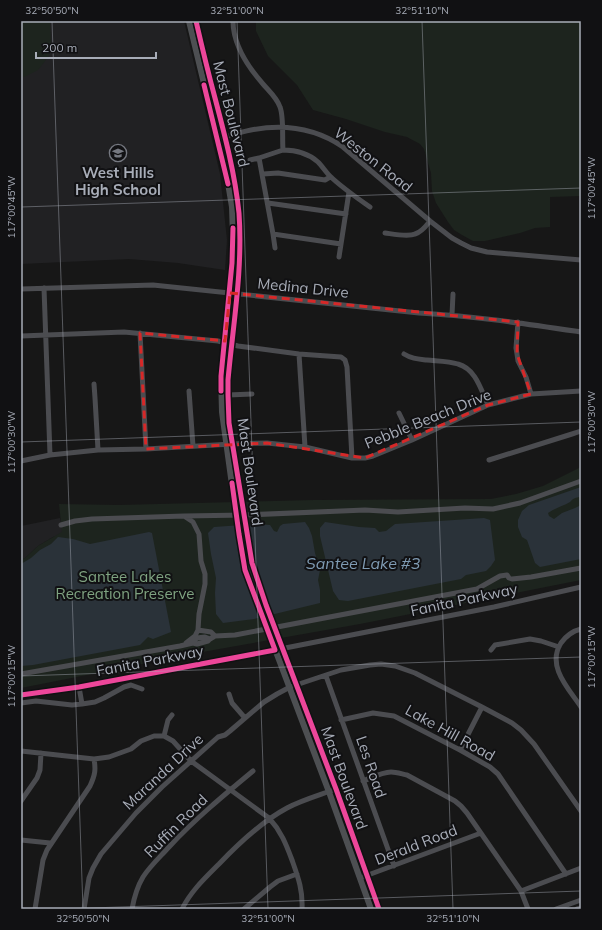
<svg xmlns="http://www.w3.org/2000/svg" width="602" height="930" font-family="Mulish,sans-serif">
<rect width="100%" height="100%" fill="#171717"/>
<path fill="#212123" d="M21 21H184L220 174 227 240 225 270 178 263 129 259 21 264Z
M60 518 63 533 53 537 38 546 25 558 21 560V526Z"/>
<path fill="#1d241e" d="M21 21H50L51 42 49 56 38 70 24 77H21Z
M256 21H581V196L550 197V227L535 228 520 233 485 241H473L462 235 454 230 448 222 436 203 432 191 431 173 424 149 420 144 407 137 385 132 346 119 313 110 297 85 268 56 256 31Z
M581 467V580L360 624 208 651 21 688V560L25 558 38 546 60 533 62 532 59 504 119 505 314 500 491 499 516 494 543 486Z"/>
<path fill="#2a3239" d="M581 487V500L579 497C574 498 573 499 570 502 563 506 555 508 548 513L549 516 554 519 562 513 575 508 581 505V500V559L540 567 535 563 527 540 522 537 518 527V520L522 511 529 505Z
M484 518 490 520 495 560 491 566 486 571 466 575 461 579 348 601 339 600 333 591 320 536V528L325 522 359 527 375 528 379 532 386 531 395 524Z
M305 522 309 528 312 536 315 553 320 570 318 580 320 590V603L254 619 223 623 216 614 215 593 216 578 211 554 208 533 214 527 257 524 270 525 274 531 277 532 280 526 283 524Z
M149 532 152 533 171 632 153 639 148 637 140 645 33 665 21 666V564L31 558 40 550 51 544 58 537 73 539 90 544Z"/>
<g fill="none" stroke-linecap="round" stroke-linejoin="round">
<path stroke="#4b4c50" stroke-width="5" d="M233 21C233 45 248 67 263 84 269 91 277 98 280 107 284 117 282 138 283 150 295 150 308 153 318 162 323 167 327 174 332 178 344 189 357 198 370 207
M218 139C229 136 240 132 251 130 283 124 315 128 343 147L430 221 452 238 461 243 471 248 487 252 581 260
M283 150 259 158 273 234 341 244 349 192
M250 160 259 158
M263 174 278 173 325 180 330 177
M268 203 346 214
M385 233C393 234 408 237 415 234 422 232 426 226 430 221
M273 234 275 248
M339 257 341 244
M44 288 50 455
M21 289 153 285 419 313C474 316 527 324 581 332
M452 315 453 294
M518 322 516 348 517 354 518 361 526 377 531 394
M140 333 146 449
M21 336 124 332 218 341 238 346 299 354 341 357 345 360 347 367 352 458
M299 354 305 447
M404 354C412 359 418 359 427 360 437 361 449 361 458 364 476 369 481 390 488 405
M94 384 95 398 98 450
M189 391 193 446
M228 395 252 394
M399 413 412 440
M489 460 572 434 581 431
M21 461 50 455 98 450 146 449 232 444 267 443 305 447 352 458H365L373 456 412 440 488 405 531 394 581 391
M184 516 245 515 365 510 398 512 465 508 493 509 520 503 581 481
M61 525 75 521 92 519 184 516 193 522 199 534 201 561 205 574V584L199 614 198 630 211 632 215 636
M581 629C573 631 566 636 561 643 546 666 569 689 581 707
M193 642 197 638 205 637 210 639
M186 643 195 636 198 630
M491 650 495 645 530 639 541 641 559 647
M21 674 180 646 193 643 197 644 208 641 210 639 215 636 235 635 477 589 500 576 507 575 509 578 512 579 531 577 581 568
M326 676 394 866
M79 687 82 704
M229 694 232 703 245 718
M21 695 79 687 275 650 494 607 581 587
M21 703 36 701 72 705 82 704 95 702 104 698 124 687 131 685 142 689
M341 720 373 713 394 716 460 750 490 767 498 774 566 874
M164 736 168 720 172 715
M460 750 482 707
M21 751 94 759 109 757 131 749 141 741 154 736H164L173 741 191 761 269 818C281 831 286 844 292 860 298 877 303 890 302 909
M363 781C371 778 382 772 391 772 396 772 402 774 407 775L455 801 461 806 467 813 521 891 528 909
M21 801 37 778 40 770 41 753
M21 840 50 843
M360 878 481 833
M521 891 581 868
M35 909 43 860 47 850 90 786C95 775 96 770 94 759
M84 909 89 878 93 868 101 854 136 813 162 787 218 737 225 735 230 731 264 702 277 694 290 687 341 670 370 665 381 664 395 666 415 673 482 707 512 723 521 730 534 744 581 811
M132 909C134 898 137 887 143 877 150 866 160 857 169 847 195 819 224 795 253 771
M182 909C191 891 205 878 219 864 239 843 261 822 287 808 302 800 320 795 336 789
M244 909 270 887 278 881 297 874
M556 909 581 900
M577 909 581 908"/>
<path stroke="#4d4f52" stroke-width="6" d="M189 21 219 146 228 183 232 207 233 237 232 263 221 376 222 412 232 485
M196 21C202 47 208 72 215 98 225 136 235 174 239 213 243 269 233 325 228 380V395L229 423 239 484
M255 597 260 611
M277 634 336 789 379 909
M270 636 329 792 371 909"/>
<path stroke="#4d4f52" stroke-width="6" d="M239 484 252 563 277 634
M232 485 239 534 245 570 255 597
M260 611 270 636"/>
<defs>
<path id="cycleway" d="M196 21C202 47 208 72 215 98 225 136 235 174 239 213 243 269 233 325 228 380V395L229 423 252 563 266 605 336 789 379 909
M204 85 228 184
M221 391V376L232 263 233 228
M21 695 79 687 275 650 245 570 239 534 232 483"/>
</defs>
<use href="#cycleway" stroke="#111113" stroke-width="8"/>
<use href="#cycleway" stroke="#ed469a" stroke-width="5"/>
</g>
<path fill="none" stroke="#d62828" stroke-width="3" stroke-dasharray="8 5" stroke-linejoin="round" d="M230 293 518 322 517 354 531 394 488 405 365 458 267 443 146 449 140 333 225 341Z"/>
<path fill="none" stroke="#a8adb8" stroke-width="1" stroke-opacity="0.45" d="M52 21 83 909M237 21 268 909M422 21 453 909M21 207 581 188M21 442 581 422M21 676 581 657M62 909 581 891"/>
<defs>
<symbol id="school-ring" viewBox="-11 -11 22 22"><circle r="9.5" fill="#111113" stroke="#757880" stroke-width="1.5"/><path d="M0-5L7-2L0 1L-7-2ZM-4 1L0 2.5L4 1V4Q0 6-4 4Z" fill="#757880"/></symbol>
</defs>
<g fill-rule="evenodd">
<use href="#school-ring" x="108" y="143" width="20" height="20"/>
</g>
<g text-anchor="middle" stroke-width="4" stroke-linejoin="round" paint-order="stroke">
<g font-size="15" fill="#a8adb8" stroke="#111113">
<text transform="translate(231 114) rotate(76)" y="5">Mast Boulevard</text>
<text transform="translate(373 160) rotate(38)" y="5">Weston Road</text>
<text transform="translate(303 288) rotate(6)" y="5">Medina Drive</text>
<text transform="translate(428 419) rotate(-22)" y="5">Pebble Beach Drive</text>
<text transform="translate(250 472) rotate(82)" y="5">Mast Boulevard</text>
<text transform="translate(464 600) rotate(-12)" y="5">Fanita Parkway</text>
<text transform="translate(150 661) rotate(-11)" y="5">Fanita Parkway</text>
<text transform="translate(450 733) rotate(29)" y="5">Lake Hill Road</text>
<text transform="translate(371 767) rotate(71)" y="5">Les Road</text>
<text transform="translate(163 772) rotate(-43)" y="5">Maranda Drive</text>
<text transform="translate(344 778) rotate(70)" y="5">Mast Boulevard</text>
<text transform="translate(176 826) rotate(-45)" y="5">Ruffin Road</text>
<text transform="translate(416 845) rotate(-21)" y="5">Derald Road</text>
</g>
<g font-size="15" font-weight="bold" fill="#a8adb8" stroke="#111113">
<text x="118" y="178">West Hills<tspan x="118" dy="17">High School</tspan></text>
</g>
<g font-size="15" fill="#7fa381" stroke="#111113">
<text x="125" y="582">Santee Lakes<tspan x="125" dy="17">Recreation Preserve</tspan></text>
</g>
<g font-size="16" font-style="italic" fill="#7f9bb3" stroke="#111113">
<text x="363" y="569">Santee Lake #3</text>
</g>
</g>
<rect width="602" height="930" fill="none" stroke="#111113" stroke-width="44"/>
<path d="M36 52v6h120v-6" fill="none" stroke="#a8adb8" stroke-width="2"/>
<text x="42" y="52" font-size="12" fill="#a8adb8" stroke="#111113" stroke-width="3" paint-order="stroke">200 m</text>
<rect x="22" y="22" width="558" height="886" fill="none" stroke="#a8adb8" stroke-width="1.5"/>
<g font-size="10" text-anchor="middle" fill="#a8adb8">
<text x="52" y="14">32°50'50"N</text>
<text x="237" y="14">32°51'00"N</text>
<text x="422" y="14">32°51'10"N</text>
<text transform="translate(591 188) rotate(-90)" y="4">117°00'45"W</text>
<text transform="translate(11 207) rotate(-90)" y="4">117°00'45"W</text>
<text transform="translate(591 422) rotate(-90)" y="4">117°00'30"W</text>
<text transform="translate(11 442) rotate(-90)" y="4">117°00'30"W</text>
<text transform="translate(591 657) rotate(-90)" y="4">117°00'15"W</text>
<text transform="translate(11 676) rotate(-90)" y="4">117°00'15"W</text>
<text x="83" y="922">32°50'50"N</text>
<text x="268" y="922">32°51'00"N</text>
<text x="453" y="922">32°51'10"N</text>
</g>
</svg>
